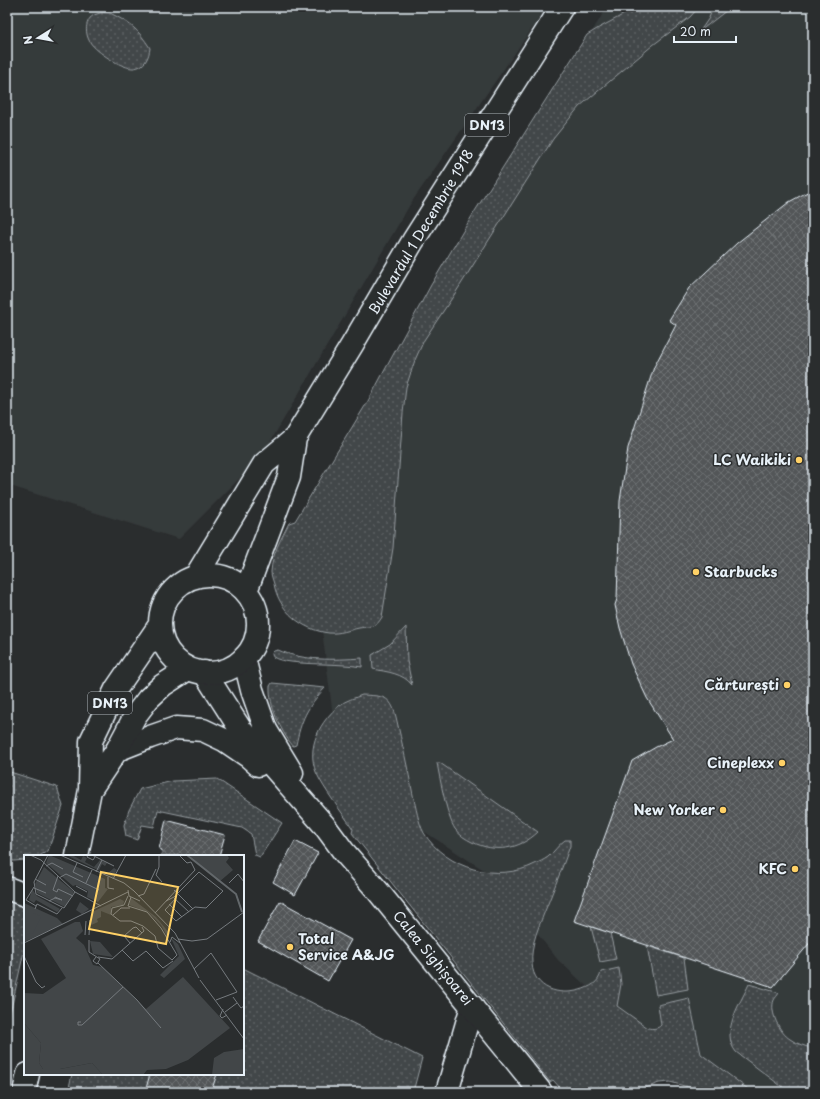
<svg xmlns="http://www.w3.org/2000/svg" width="820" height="1099" font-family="'Playpen Sans',sans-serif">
<defs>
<pattern id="grass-dots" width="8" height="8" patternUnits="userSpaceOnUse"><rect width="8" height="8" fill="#424648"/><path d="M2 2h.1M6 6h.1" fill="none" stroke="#5d6163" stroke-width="1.8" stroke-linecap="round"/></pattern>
<pattern id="building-cross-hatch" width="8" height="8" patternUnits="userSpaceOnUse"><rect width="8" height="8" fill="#535759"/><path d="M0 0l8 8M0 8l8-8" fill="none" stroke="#6c7072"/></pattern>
</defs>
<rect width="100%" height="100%" fill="#2a2d2e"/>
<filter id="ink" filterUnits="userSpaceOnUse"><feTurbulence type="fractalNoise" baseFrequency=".025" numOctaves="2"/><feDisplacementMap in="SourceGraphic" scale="8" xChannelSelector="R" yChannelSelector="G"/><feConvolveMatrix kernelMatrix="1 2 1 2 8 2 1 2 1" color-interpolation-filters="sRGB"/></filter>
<g filter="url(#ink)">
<path fill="#363a3b" d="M7 7H547L411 203 262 456 179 539 7 485Z
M607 7H813V1087L787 1092H754L659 1053 558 960 490 874 341 778 318 599 380 377Z"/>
<path fill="url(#grass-dots)" stroke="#959ca0" d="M635 7H699L690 17 653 45 579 107 553 139 456 292 424 340 415 360 406 387 403 413 393 548 382 617C375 629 372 626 359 628 349 630 340 634 329 633 302 630 279 611 274 584 273 580 271 576 271 572 272 554 281 539 289 523L295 521 368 401 431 285 475 211 587 35C602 25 620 18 635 7Z
M713 7H731L700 31 709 18Z
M110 13C130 23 138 29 150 48 149 57 145 67 134 68 123 69 96 52 90 42 84 32 85 17 97 14 101 12 106 13 110 13Z
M406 627 407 661 412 685C403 673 387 672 373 669L372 655 390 644Z
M278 650C303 661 334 660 362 658V667C338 663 314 665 291 662 284 661 278 660 273 657L272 653 274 651Z
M272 683 325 688C307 707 301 720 296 745L293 746C280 730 269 706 270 686Z
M362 695C382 696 391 695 396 717 402 743 408 769 413 795 416 807 418 822 424 833 446 869 498 883 535 864 539 862 544 860 548 857 554 852 559 844 565 840H570V846C563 866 555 886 547 906 540 924 530 944 532 964 534 989 559 996 580 990 590 987 599 983 601 972L619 968 621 984 617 1006 648 1028C652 1029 658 1029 661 1025L658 1005 689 998 701 1054 752 1092H699L688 1087 670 1082 659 1083 635 1092H567L562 1090 553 1080 550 1082 352 833 353 829C342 812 324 790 316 772 306 747 320 721 340 705 346 700 355 698 362 695Z
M437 763H440L538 832C519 850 495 853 472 842 466 839 459 835 455 829 447 817 440 779 437 763Z
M7 771 57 787 63 806 48 851 39 856H25V860L14 861 7 860Z
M217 779 282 823 260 857 255 855 251 834 242 828 158 810 154 827 142 825 137 840 126 836 124 825 129 810 140 789 173 781Z
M7 899 18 902 25 907V947L7 1027V1003L9 996H7Z
M591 927 610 933 616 959 600 962Z
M647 946 684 958 688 989 656 995Z
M243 968 422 1058 413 1092H68L72 1074H243Z
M749 984 779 993C778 995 775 998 774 1000 769 1012 780 1033 790 1039 796 1044 806 1046 813 1049V1092H789L736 1052C720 1032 740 1004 749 984Z"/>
<path fill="url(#building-cross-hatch)" stroke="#e8f1f8" d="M813 189V939L773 987 574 921 632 761 656 747 673 739 647 698 631 664 620 628 615 605 617 599 620 501 628 448 654 367 676 325 669 320 689 288 737 243 789 202Z
M166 820 225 835 219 856H161L162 850 159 849Z
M295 841 318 853 295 895 273 882Z
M280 901 351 940 328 981 258 941Z
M150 1074H217L211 1092H145Z"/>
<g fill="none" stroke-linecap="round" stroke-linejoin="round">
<defs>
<path id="minor" d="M7 888 25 895
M447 1092 472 1006"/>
<path id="secondary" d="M244 658 252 690 266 730 292 773
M204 672 241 730 324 825 344 852 377 890 541 1092
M117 750 150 737 176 728 203 730 224 740 249 757 258 765"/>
<path id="primary" d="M160 624a49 49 0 1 1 98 0a49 49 0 1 1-98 0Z
M196 576 264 464 295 438 352 345 413 241 562 7
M246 591 289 477 295 438
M90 790 117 750 135 716 148 699 163 685 188 669
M77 856 90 790 91 741 116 689 159 626
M24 1092 28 1074"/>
</defs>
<use href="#minor" stroke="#e8f1f8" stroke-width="25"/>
<use href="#secondary" stroke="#e8f1f8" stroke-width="25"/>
<use href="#primary" stroke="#e8f1f8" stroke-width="25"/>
<use href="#minor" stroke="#2a2d2e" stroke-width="22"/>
<use href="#secondary" stroke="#2a2d2e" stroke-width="22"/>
<use href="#primary" stroke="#2a2d2e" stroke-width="22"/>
</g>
</g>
<g fill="#ffd166" stroke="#2a2d2e" stroke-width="1.5">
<circle cx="799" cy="460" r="4"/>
<circle cx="696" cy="572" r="4"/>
<circle cx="787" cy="685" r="4"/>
<circle cx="782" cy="763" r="4"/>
<circle cx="723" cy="810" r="4"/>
<circle cx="795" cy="869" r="4"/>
<circle cx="290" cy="947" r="4"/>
</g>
<g text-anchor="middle" stroke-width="3" stroke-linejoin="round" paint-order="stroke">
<g fill="#2a2d2e" stroke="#afb6bb" stroke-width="1">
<rect x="465" y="114" width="44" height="22" rx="3"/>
<rect x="88" y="692" width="44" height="22" rx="3"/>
</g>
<g font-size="13" font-weight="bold" fill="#e8f1f8">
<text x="487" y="130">DN13</text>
<text x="110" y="708">DN13</text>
</g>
<g font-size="14" fill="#e8f1f8" stroke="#2a2d2e">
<text transform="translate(421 232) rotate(-59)" y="5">Bulevardul 1 Decembrie 1918</text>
<text transform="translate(433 958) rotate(51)" y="5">Calea Sighișoarei</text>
</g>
<g font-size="14" font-weight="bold" fill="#e8f1f8" stroke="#2a2d2e" text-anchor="end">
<text x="791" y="465">LC Waikiki</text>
<text x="704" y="577" text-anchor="start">Starbucks</text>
<text x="779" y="690">Cărturești</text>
<text x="774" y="768">Cineplexx</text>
<text x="715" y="815">New Yorker</text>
<text x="787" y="874">KFC</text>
<text x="298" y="944" text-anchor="start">Total<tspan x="298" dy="16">Service A&amp;JG</tspan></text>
</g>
</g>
<g transform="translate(24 855)">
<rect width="220" height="220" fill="#2a2d2e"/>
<path d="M25 0 81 24V33L84 34 74 47 63 42 64 36 52 30 49 31 22 8ZM42 0H48L57 5 59 1 63 3 61 7 70 12 76 5 83 8 81 11 78 9 75 15 83 19 90 13 93 15 89 22ZM165 0H203L205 3 202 7 209 15 195 27ZM20 12 50 37 41 52 13 38 11 29ZM8 34 13 41 36 54 33 57 12 45 10 48 5 45ZM107 43 132 62 146 79 143 81 137 70 124 57 105 50ZM96 44 100 46 99 50 87 52V60L77 56V62L73 64 74 67 65 71 70 56ZM0 48 33 63 39 69 0 87ZM51 67H56L59 76 52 83 60 90 69 110 78 112 122 154 159 122 206 173 164 205 142 214 123 215 119 220H79L68 208 36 214H19L15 208 17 188 0 168V138L19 139 42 123 17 84ZM147 83 154 89 161 104 140 123 136 120 155 101ZM66 86 76 87 89 102 69 99ZM220 194V220H188L190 203 200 197Z" fill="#424648"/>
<path d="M56 47 65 54 58 59 52 55ZM8 57 17 62 9 78 0 80V61ZM0 168 17 188 15 208 19 214H36L68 208 79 220H0Z" fill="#424648"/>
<path fill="none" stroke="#63686b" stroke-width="2" d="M163 0 212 39 218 57"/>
<path fill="none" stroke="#767b7f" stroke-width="1" d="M6 0 17 5 51 37 77 51M24 0 10 27 12 39 40 53 51 37M36 0 100 28 110 36 151 78 175 123M64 0 63 2 69 5 71 2M68 0 90 11M135 0V12L132 20 138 27M53 8 49 17 59 22M22 11 28 8 39 14M72 17 78 5M34 21 29 35 33 37 34 34 49 41M84 22V33L90 34M35 23 42 19 75 35M11 24 22 30M89 24 102 0M62 28 68 15M205 28 214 19 220 27M52 31 63 37M10 32 2 45 12 51M10 33 22 38M104 35 105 41 116 46M150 35 169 54M104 41 100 50 88 53 87 59 96 66H107L119 71 131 81 134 93 148 105 153 100 137 73 123 57 104 51 107 42M114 41 120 39 132 14M150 43 165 57M25 46 31 43 38 45 31 42V43M142 46 150 42 175 17 199 36 182 53 171 52 152 66 141 55 152 43M145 49 158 62M11 54 13 49 33 59 38 53M131 58 171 15 167 7 163 8 155 0M89 60 97 53H106M61 80 62 66M65 80 66 65M154 84 168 86 183 84 220 57M65 85V97L76 104 73 109 69 106 72 102M146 87 148 82 156 88M0 88 104 37M106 88 100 81 109 73 112 72 118 78M98 95 109 106 122 96 139 113 149 106M0 101 12 127 18 133 21 131M74 102 88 104 120 76 118 72M74 108 113 145 137 173M170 114 187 98 213 137M176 125 220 184M209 142 217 153 220 151M192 145 213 137M199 154 196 161 198 163 203 160M201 157 213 148M57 167H54V170H58L99 132"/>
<path fill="#ffd166" fill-opacity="0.15" stroke="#ffd166" stroke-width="2" d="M77 17 154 32 142 89 65 74Z"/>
<rect width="220" height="220" fill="none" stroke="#e8f1f8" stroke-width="2"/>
</g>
<rect width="820" height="1099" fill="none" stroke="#2a2d2e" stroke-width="24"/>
<rect x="12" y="12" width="796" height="1075" fill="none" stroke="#e8f1f8" stroke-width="1.5" filter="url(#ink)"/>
<g transform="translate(38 38) rotate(259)" stroke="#2a2d2e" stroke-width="3" paint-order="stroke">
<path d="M0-3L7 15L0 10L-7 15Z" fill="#e8f1f8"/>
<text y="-6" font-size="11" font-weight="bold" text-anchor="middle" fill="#e8f1f8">N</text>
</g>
<path d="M674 36v6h62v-6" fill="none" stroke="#e8f1f8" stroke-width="2"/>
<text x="680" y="36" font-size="12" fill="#e8f1f8" stroke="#2a2d2e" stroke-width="3" paint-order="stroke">20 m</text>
</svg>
